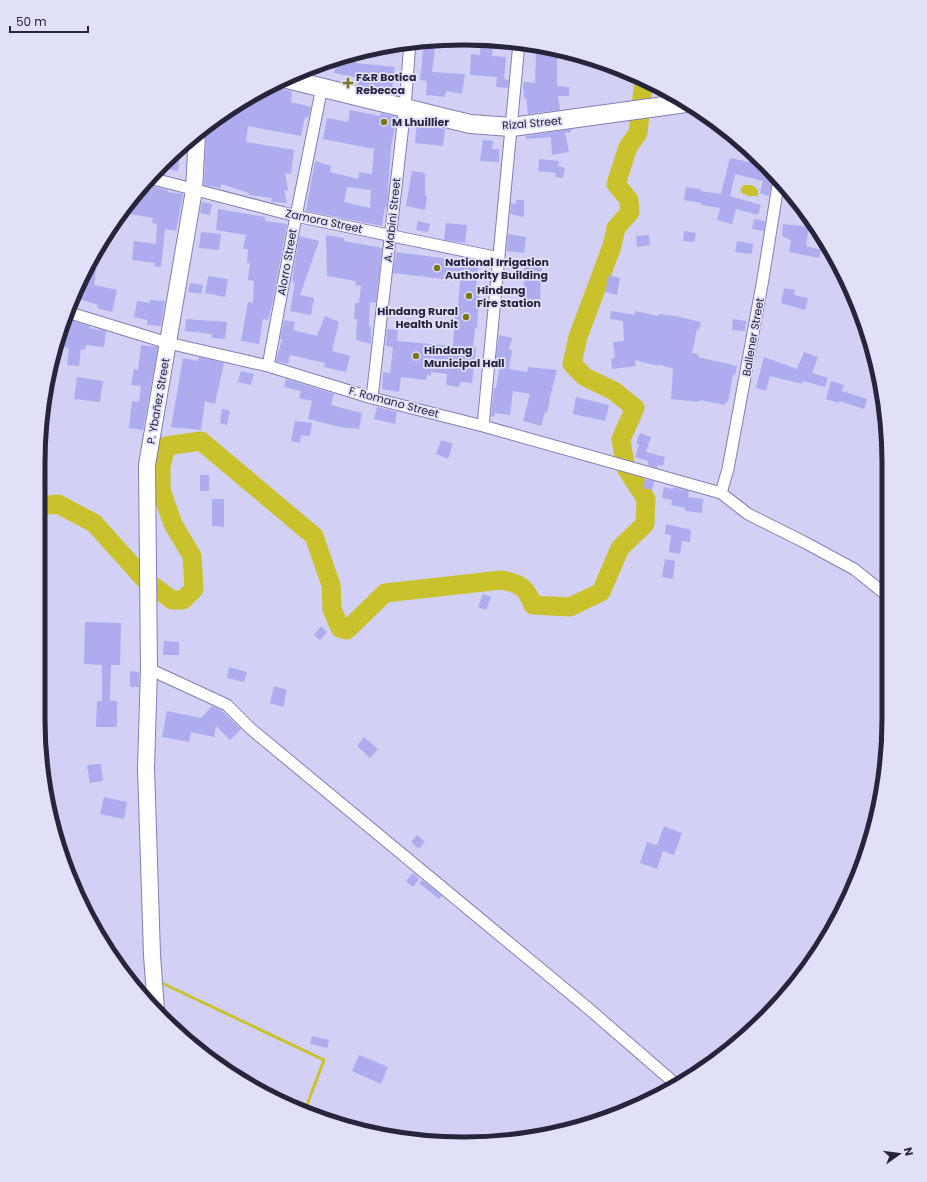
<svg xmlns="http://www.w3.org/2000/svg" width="927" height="1182" font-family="Poppins,sans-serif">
<rect width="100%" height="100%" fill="#d2d1f5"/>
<path fill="#cac22d" d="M744 185H752L758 190V196H749L742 193 740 189Z"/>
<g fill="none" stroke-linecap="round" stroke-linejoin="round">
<path stroke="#cac22d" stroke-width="3" d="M164 984 324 1060 305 1110"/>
<path stroke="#cac22d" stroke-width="19" d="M625 464 621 439 635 408 614 391 585 377 572 364 578 337 612 246 616 228 630 212 629 200 616 184 628 147 638 133 644 79
M39 506 58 504 94 523 146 581
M152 585 172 600H183L194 589 192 556 173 524 161 490V467L166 446 201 441 314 536 331 585 332 609 340 628 347 630 385 593 501 580C520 583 526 587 533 605L570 607 601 592 620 548 645 524 646 499 626 468"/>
</g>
<path fill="#aeabee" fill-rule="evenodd" d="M481 39H493L492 56 506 57 504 79 509 80 508 88 496 87 497 77 470 75 471 54 480 55Z
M424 41H436L432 72 465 74 462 94 446 91 445 97 426 95 427 81 420 80Z
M536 46 557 50V86L569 87V96H558L560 110 528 114 526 98H524L523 82 535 83Z
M357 53 355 63 395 67 392 89 370 86V89L357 86 359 78 334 73 337 58Z
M269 87 292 91 291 102 311 107 308 118 305 117 301 136 248 126 246 142 294 150 291 174 285 173 288 191 284 190 287 203 271 202 272 198 249 195V193L221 184V188L204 185 206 135 204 128 251 95Z
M350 110 380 116 381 113 397 117 391 147 387 207H385L382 226 306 211 315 161 331 166 330 172 358 179 359 172 372 174 374 149 323 139 327 118 348 122ZM347 187 371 190 370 208 344 202Z
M417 122 445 129 443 146 415 143Z
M571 129V132L565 133 569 152 552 155 551 137 526 139V136Z
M483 140 493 141 492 149H499V162L480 161Z
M181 146 178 171 160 168 170 157Z
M750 152 774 174 769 196 760 193 763 181 735 174 730 196 761 205 758 215 736 209 732 224 717 220 720 208 701 205V203L684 200 686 187 701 189 700 191 721 194 730 158 749 162Z
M539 159 559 161 558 166 565 168 563 178 555 177 556 173 538 171Z
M412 171 425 173V195L427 196 425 210 406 206Z
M152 186 168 190V192L183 194 176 231 165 229 161 267 154 266 155 263 132 260 134 241 156 244 157 224 152 223 153 218 125 213 127 203 142 188 152 189Z
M516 200H524V217L510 214 511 203 516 204Z
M202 202 212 204 210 215 200 213Z
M218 209 265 217V221L287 224 272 305 268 320 263 319 259 344 241 341 248 302 253 303 254 281 248 280 250 263H247L248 249H243L246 235 216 230Z
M754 219 765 221 764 231 752 229Z
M418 221 430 224 428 232 416 230Z
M446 223 467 225 465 243 444 240Z
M783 224 809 227 806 246 821 250 819 258 789 252 791 240 782 236Z
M684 231 696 233 694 242 683 241Z
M201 232 221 234 219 250 199 248Z
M508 234 526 237 524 253 507 251Z
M326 235 344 238V241L382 248 376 303 370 302 369 326 371 327V344L356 340 357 319H354L355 303H359L361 286 355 285 356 281 327 276Z
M649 235 650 245 637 247 636 236Z
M299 236 319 241 300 295 314 298 311 315 290 311 295 282 292 281Z
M737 241 753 244 752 254 735 252Z
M99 245 94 285 117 290 112 312 97 308 98 305 74 297Z
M396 252 479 263 476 287H480L477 328H475L473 347 476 348 472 383 460 382 459 387 446 385 447 374 431 372V376L427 375 426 380 401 377 399 392 382 389 383 372 390 373 393 347 386 346 387 329 398 330 397 341 453 346 456 306H458L460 281 393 273Z
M525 258 542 259 540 302 523 301Z
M609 275 620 278 617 295 605 292Z
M208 276 228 279 225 297 205 293Z
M190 283 203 285 201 294 188 292Z
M784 288 795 290 794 295 808 298 805 310 781 303Z
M150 300 165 301 161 326 147 325V320L134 317 137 301 150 303Z
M611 311 635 315V311L658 316 659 314 675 316 701 322 699 330 697 329 692 353 698 354V357L737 366 735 375H733L728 402H726L725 405 700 400 699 402 671 399 673 369 658 364V366L635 360 636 366 612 369 611 359 615 358 613 342 624 341 623 321 610 319Z
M325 316 339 322 332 351 350 356 346 372 324 367 325 363 290 355 288 364 276 361 282 339H280L284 320 295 322 293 330 317 336Z
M64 318 90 326 89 328 106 331 104 347 86 345 85 350 81 349 79 366 67 365 69 348 57 346 61 327Z
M186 319 227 322 225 339 212 338V334L185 331Z
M733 319 746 321 745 331 732 330Z
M499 335 512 338 509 349 512 350 509 369 527 372 528 367 557 370 549 401H550L547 412H545L541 426 523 421 530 394 513 391 510 415 495 413 494 417 491 416 494 388H496L501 359 496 358Z
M141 345 158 347 143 430 129 428 132 401 139 402 141 386 131 385 134 369 138 370Z
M804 352 818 357 812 373 828 378 825 387 803 381 802 384 770 376 766 391 756 388 764 357 797 369Z
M199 357 224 363 215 404 205 401 201 430 171 427 183 358 198 361Z
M241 371 254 374 251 385 238 382Z
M77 377 103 381 100 402 74 399Z
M286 379 334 394 331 405 362 413 359 429 340 427 308 419 312 401 299 398 301 391 284 387Z
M831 381 844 385 842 391 867 399 864 409 839 401V403L826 399Z
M576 397 609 405 605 421 573 414Z
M377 407 397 412 395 424 374 419Z
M222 409 230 411 227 425 220 423Z
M295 421 312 423 310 436 301 435 300 443 291 441Z
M640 433 651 437 646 452 665 457 663 466 658 465 657 468 648 465V461L635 457 639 445 636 444Z
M441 440 453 444 448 459 436 454Z
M200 475H209V491H200Z
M645 479 654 481 652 490 643 488Z
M664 487 673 489V487L689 491 688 497 703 499 702 513 685 511 686 508 671 505 672 500 662 498Z
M212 499H224V527L212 526Z
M666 524 691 530 690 542 682 541 680 554 669 552 671 535 665 534Z
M665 559 675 561 673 579 662 577Z
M483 594 491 597 486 610 478 607Z
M85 622 121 623 120 665H111L110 701H117V727H96L97 701H102V665L84 664Z
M321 626 327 632 320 640 314 635Z
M164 641 179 642V655H163Z
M229 667 247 672 244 682 227 678Z
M130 671 139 672V687H130Z
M274 686 287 690 283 707 270 703Z
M212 706 221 710 241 729 230 740 216 726 214 737 191 732 189 742 162 737 167 711 201 718Z
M364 737 378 749 370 758 357 746Z
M101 764 103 781 90 783 87 765Z
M104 797 127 802 124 819 100 814Z
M664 826 682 833 674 855 663 851 657 869 640 863 647 842 657 845Z
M417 835 425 842 419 849 411 842Z
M413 873 419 879 413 887 406 881Z
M422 880 442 896 439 899 419 883Z
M312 1036 329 1040 327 1048 310 1044Z
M359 1055 388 1067 381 1084 352 1071Z"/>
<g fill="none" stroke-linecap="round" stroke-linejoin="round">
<defs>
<path id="street" d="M150 178 296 216 499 258
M67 312 168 343 268 366 372 398 483 426 721 493 748 514 804 542 854 569 889 597
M268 366 296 216 322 87
M372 398 405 107 410 42
M483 426 519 43
M721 493 728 469 763 279 779 179
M149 669 227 705 251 729 589 1009 678 1086"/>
<path id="secondary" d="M156 1010 152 955 146 768 149 669 147 465 194 190 197 134"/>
<path id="primary" d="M287 79 470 124 512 127 686 103"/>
</defs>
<use href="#street" stroke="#817eb5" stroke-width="13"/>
<use href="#secondary" stroke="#817eb5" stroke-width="18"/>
<use href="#primary" stroke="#817eb5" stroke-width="20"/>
<use href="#street" stroke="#fff" stroke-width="11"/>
<use href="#secondary" stroke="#fff" stroke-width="16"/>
<use href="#primary" stroke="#fff" stroke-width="18"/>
</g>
<g fill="#7b761a" stroke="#e0e0f8" stroke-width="1.5">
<path d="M346 77h4v4h4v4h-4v4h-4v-4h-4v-4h4z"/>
<circle cx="384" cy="122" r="4"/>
<circle cx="437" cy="268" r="4"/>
<circle cx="469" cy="296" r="4"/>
<circle cx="466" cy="317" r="4"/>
<circle cx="416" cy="356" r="4"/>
</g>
<g text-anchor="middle" stroke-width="3.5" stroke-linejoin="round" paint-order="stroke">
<g font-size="11" font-weight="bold" fill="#27253c" stroke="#e0e0f8" text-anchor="start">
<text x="356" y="81">F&amp;R Botica<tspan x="356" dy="13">Rebecca</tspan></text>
<text x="392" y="126">M Lhuillier</text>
<text x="445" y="266">National Irrigation<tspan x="445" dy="13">Authority Building</tspan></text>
<text x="477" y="294">Hindang<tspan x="477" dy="13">Fire Station</tspan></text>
<text x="458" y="315" text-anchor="end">Hindang Rural<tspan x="458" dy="13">Health Unit</tspan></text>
<text x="424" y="354">Hindang<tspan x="424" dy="13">Municipal Hall</tspan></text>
</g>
<g font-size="11" fill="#27253c" stroke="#e0e0f8">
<text transform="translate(532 123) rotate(-5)" y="4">Rizal Street</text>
<text transform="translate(392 220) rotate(-84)" y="4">A. Mabini Street</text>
<text transform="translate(324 221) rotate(12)" y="4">Zamora Street</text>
<text transform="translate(287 262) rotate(-80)" y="4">Alorro Street</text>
<text transform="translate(753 337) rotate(-80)" y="4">Ballener Street</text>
<text transform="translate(158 401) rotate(-80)" y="4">P. Ybañez Street</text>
<text transform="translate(394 402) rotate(15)" y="4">F. Romano Street</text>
</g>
</g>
<path d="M0 0H927V1182H0ZM463 45H464A418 418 0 0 1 882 463V719A418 418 0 0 1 464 1137H463A418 418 0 0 1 45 719V463A418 418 0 0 1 463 45Z" fill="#e0e0f8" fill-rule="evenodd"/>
<path fill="none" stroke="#27253c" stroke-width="5" d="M463 45H464A418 418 0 0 1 882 463V719A418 418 0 0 1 464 1137H463A418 418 0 0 1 45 719V463A418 418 0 0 1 463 45Z"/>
<g transform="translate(899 1154) rotate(76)" stroke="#e0e0f8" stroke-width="3" paint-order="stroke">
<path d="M0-3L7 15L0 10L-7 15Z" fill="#27253c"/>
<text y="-6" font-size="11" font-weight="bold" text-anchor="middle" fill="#27253c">N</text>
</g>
<path d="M10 26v6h78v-6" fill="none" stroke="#27253c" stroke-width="2"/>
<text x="16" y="26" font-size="12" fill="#27253c" stroke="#e0e0f8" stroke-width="3" paint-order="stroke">50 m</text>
</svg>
